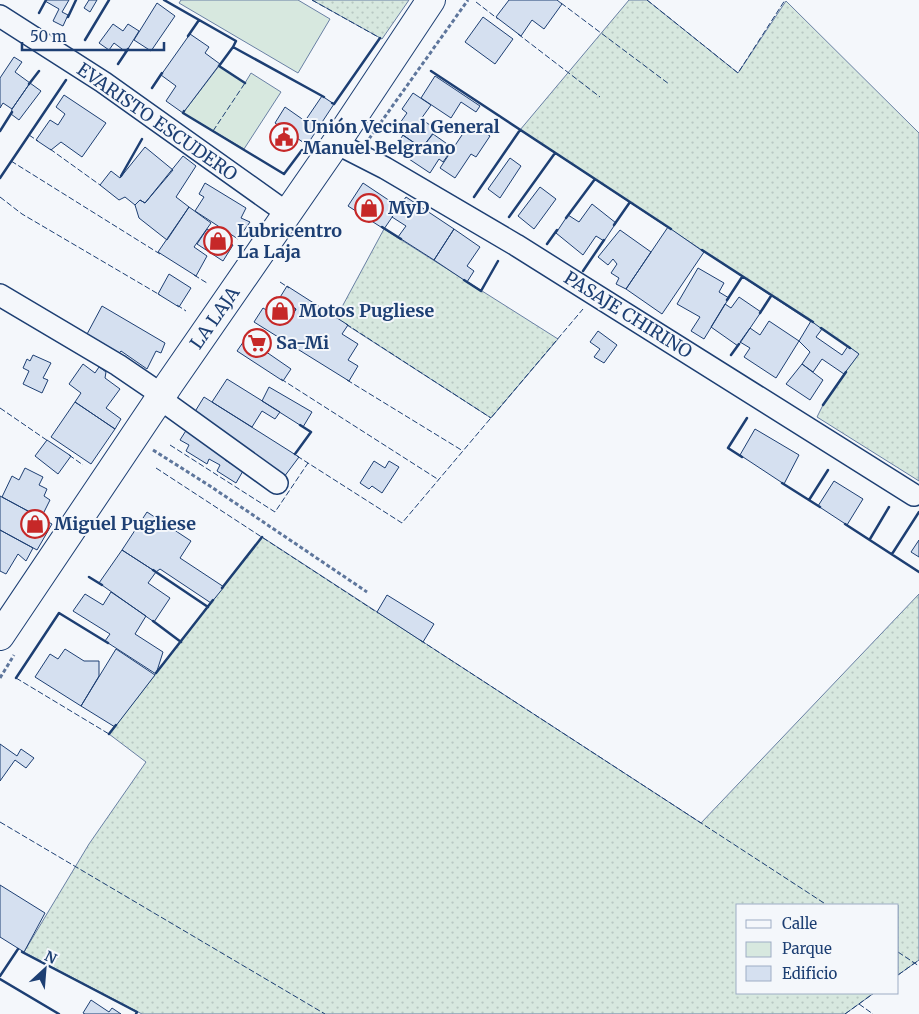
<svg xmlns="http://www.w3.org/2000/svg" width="919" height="1014" font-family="Merriweather,serif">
<defs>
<pattern id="grass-dots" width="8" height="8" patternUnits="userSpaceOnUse" patternTransform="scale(1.25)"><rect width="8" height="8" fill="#d7e8df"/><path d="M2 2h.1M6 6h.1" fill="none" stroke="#b8c8c3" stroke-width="1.8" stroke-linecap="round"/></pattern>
</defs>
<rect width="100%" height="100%" fill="#f4f7fb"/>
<path fill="url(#grass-dots)" stroke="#687fa3" d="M312 0H409L382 39Z
M629 0H647L738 73 786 1 919 133V481L817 417 823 405 858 353 520 130Z
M384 229 558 339 491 418 336 318Z
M262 537 701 823 919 594V960L898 975V905H738V993H874L845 1014H142L24 952 89 844 146 762 109 734Z"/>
<path fill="#d7e8df" stroke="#687fa3" d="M181 0H298L330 19 298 73 179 3Z
M219 66 245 83 251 73 281 92 244 149 183 113Z"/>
<path fill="#d5e0f0" stroke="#1d3f73" d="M46 0H69L62 12 68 15 63 26 53 21 59 9 45 1Z
M89 0H97L90 12 84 8Z
M509 0H557L562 4 544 29 532 20 521 36 496 17Z
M157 3 175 16 151 51 134 40Z
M483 17 513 39 495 64 465 42Z
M113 24 123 31 128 24 139 31 126 52 114 43 109 50 99 43Z
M190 34 209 47 205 53 220 64 183 113 166 101 176 86 161 75Z
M14 57 22 62 15 72 30 83 12 109 3 103 0 108V78Z
M435 76 480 106 476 112 461 102 451 118 421 98Z
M30 83 41 91 19 120 11 114 12 109Z
M413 93 431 105 421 119 436 129 422 148 395 130 407 113 402 109Z
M64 95 106 123 82 157 61 142 51 150 36 140 50 120 58 125 65 114 56 107Z
M322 96 334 104 307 145 275 123 285 107 305 121Z
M470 123 490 136 476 157 471 154 455 178 440 168Z
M433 134 453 148 443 162 439 159 430 173 394 149 403 135 422 148Z
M145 147 173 170 145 203 140 200 135 205 125 197 119 200 100 185 111 171 120 178Z
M183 156 196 166 176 197 189 207 167 240 139 218 135 205 140 200 145 203Z
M510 158 521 166 500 198 488 189Z
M205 183 246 208 241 218 250 222 238 239 195 211 204 197 199 194Z
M363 183 399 207 384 229 348 206Z
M540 187 556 199 534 229 518 216Z
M406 197 454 229 434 260 398 237 406 226 392 217Z
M592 204 616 223 604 241 596 236 583 255 556 233 568 215 579 222Z
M189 207 211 223 194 247 207 256 196 276 158 252Z
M668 227 704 252 662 314 626 289Z
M207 229 233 245 223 261 197 244Z
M454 229 480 247 467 266 474 271 467 282 434 260Z
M620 230 651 252 626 289 616 284 619 278 611 273 617 264 613 259 608 265 598 257Z
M698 268 724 283 719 292 729 298 704 339 691 331 700 317 677 304Z
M169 274 191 288 179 307 158 294Z
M287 286 348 325 342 334 358 344 348 360 358 366 349 381 254 322 263 308 288 323 296 309 279 299Z
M276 297 296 309 288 323 268 311Z
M739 297 761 312 738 346 711 327 725 304 731 308Z
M102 306 165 343 161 353 156 351 147 369 121 351 116 357 86 336Z
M769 321 799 341 776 378 744 357 750 348 740 342 750 328 760 335Z
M811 321 822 329 816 337 842 355 848 346 859 354 844 374 822 359 813 372 802 364 810 352 799 341Z
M598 331 617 345 604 363 594 357 600 349 590 342Z
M246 338 291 369 283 381 237 351Z
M33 355 51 363 43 378 48 380 42 393 23 384 29 371 23 368 27 359 30 361Z
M83 364 95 373 99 367 106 372 105 378 120 389 106 408 121 419 115 429 75 402 81 393 69 384Z
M802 364 823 380 810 400 786 384Z
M227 379 280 412 275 419 262 411 252 427 212 402Z
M269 387 312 412 303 427 262 401Z
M204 397 299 457 281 481 191 418Z
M75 402 115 429 91 464 51 437Z
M187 429 229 453 225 460 243 471 236 483 217 471 220 465 209 459 207 464 186 451 189 445 180 440Z
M755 429 799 455 784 484 740 455Z
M47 440 71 456 58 474 35 456Z
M374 461 385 468 389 461 399 467 382 493 372 486 369 489 360 483Z
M25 468 43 477 39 485 47 489 44 496 50 500 41 518 2 497 12 476 19 480Z
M834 481 863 499 847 525 818 506Z
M0 496 52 524 37 550 0 530Z
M147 512 191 541 180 558 224 587 211 603 160 569 156 572 122 550Z
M0 530 33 548 26 561 18 554 6 574 0 571Z
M919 540V557L911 552Z
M122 550 156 572 148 583 170 598 154 622 99 583Z
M111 592 146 616 135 634 163 652 156 674 105 641 110 634 73 611 85 594 103 605Z
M387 595 434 624 423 642 377 612Z
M65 649 84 661H99V676L81 706 35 677 50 654 58 659Z
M116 649 155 675 115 727 81 706Z
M0 744 17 756 21 749 34 758 26 768 15 760 0 781Z
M0 885 45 913 24 952 0 937Z
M91 1000 109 1012 112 1008 121 1014H85L83 1013Z"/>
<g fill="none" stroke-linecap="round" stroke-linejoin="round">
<defs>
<path id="minor" d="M0 16 103 82 287 213
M336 143 385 168 516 245 914 495
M0 295 118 365 162 395
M159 398 277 483"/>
<path id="major" d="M0 636 170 383 336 143 431 0"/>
</defs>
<use href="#minor" stroke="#1d3f73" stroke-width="24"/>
<use href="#major" stroke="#1d3f73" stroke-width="30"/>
<path stroke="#5e769c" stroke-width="3" stroke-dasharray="4 2.5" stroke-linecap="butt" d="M369 139 468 0
M153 450 210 486 367 592
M0 678 14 655"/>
<use href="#minor" stroke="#f4f7fb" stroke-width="21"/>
<use href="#major" stroke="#f4f7fb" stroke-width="28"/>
<path stroke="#1d3f73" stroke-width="1" stroke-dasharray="6 2.5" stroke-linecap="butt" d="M312 0 380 38
M647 0 738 73 785 0
M476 2 498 19
M561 3 669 84
M518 34 600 97
M213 131 245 83
M29 135 38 141
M50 149 100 185
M11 161 160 254
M0 197 22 214 160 295
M194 275 207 283
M280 282 289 288
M177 305 186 311
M346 324 491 418
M281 379 439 480
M347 380 463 451
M0 408 48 441
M170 445 275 512 308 463
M69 455 83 465
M297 456 402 523 583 309
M156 468 378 613
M420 640 827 905
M16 678 109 734
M0 822 325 1014
M898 952 919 966
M898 975 919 960
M859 1004 873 1014
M845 1014 874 993"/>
<path stroke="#1d3f73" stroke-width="2.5" d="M164 0 236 41 233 47 324 97
M39 13 46 0
M68 17 76 0
M188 36 199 20
M85 40 109 0
M118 64 128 49
M219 66 233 47
M219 66 245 83
M431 71 671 229
M29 84 39 71
M152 88 162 73
M332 103 334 104 380 38
M184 111 183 113 284 174 302 150
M0 131 12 112
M121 176 142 139
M0 178 66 80
M474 197 520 130
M509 217 555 153
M566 218 595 179
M614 225 630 202
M382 227 401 239
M547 244 557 230
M702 250 813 322
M583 271 604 240
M464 280 481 291 498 261
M727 300 742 277
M760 313 771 296
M821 328 850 348
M731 355 739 344
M823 405 846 372
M295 454 311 432 300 425
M742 457 728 448 747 418
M782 483 820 507
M809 500 828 470
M845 524 919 572
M870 539 889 507
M892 554 919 512
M153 570 208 607
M89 577 102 585
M222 588 262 537
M153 621 181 642
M156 673 213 600
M16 678 59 613 108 643
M109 734 116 725
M22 952 137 1012 136 1014
M0 976 18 949
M0 979 59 1014"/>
</g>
<defs>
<symbol id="civic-ring" viewBox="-11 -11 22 22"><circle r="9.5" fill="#f4f7fb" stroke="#c62828" stroke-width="1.5"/><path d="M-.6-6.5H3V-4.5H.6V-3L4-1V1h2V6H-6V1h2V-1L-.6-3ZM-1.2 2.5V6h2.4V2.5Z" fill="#c62828"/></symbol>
<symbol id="shop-ring" viewBox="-11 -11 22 22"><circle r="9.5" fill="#f4f7fb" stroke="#c62828" stroke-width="1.5"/><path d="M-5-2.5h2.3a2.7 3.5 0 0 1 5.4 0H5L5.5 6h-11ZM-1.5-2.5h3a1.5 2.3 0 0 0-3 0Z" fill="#c62828"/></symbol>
<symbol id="supermarket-ring" viewBox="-11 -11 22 22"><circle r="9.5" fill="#f4f7fb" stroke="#c62828" stroke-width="1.5"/><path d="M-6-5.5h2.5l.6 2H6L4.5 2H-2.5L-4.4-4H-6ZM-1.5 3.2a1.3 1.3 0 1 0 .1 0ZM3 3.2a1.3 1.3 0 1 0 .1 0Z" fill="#c62828"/></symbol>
</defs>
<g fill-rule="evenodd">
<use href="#civic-ring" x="268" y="121" width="32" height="32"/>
<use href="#shop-ring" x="353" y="192" width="32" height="32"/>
<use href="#shop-ring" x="202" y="225" width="32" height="32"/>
<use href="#shop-ring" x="264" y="295" width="32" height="32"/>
<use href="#supermarket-ring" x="241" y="327" width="32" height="32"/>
<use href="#shop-ring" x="19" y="508" width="32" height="32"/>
</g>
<g text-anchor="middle" stroke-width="4" stroke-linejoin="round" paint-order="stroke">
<g font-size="18" fill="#1d3f73" stroke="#f4f7fb">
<text transform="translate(157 122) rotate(35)" y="6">EVARISTO ESCUDERO</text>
<text transform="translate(628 315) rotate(32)" y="6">PASAJE CHIRINO</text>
<text transform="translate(215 318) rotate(-55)" y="6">LA LAJA</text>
</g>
<g font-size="18" font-weight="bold" fill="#1d3f73" stroke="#f4f7fb" text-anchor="start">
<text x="303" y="133">Unión Vecinal General<tspan x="303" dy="21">Manuel Belgrano</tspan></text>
<text x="388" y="214">MyD</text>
<text x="237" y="237">Lubricentro<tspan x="237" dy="21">La Laja</tspan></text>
<text x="299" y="317">Motos Pugliese</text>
<text x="276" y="349">Sa-Mi</text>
<text x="54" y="530">Miguel Pugliese</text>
</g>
</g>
<rect x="736" y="904" width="162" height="90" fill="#f4f7fb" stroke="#9eadc5"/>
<rect x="746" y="920" width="25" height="8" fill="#f4f7fb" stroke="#9eadc5"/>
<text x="782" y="929" font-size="15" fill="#1d3f73">Calle</text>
<rect x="746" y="942" width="25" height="15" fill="#d7e8df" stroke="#9eadc5"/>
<text x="782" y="954" font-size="15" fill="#1d3f73">Parque</text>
<rect x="746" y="966" width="25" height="15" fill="#d5e0f0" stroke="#9eadc5"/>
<text x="782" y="979" font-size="15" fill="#1d3f73">Edificio</text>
<g transform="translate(45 969) rotate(26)" stroke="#f4f7fb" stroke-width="4" paint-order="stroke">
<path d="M0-4L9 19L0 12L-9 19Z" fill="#1d3f73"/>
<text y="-8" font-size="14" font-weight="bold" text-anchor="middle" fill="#1d3f73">N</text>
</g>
<path d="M22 42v8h142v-8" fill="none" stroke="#1d3f73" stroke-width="2.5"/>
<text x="30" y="42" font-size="15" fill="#1d3f73" stroke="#f4f7fb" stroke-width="4" paint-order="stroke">50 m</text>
</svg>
